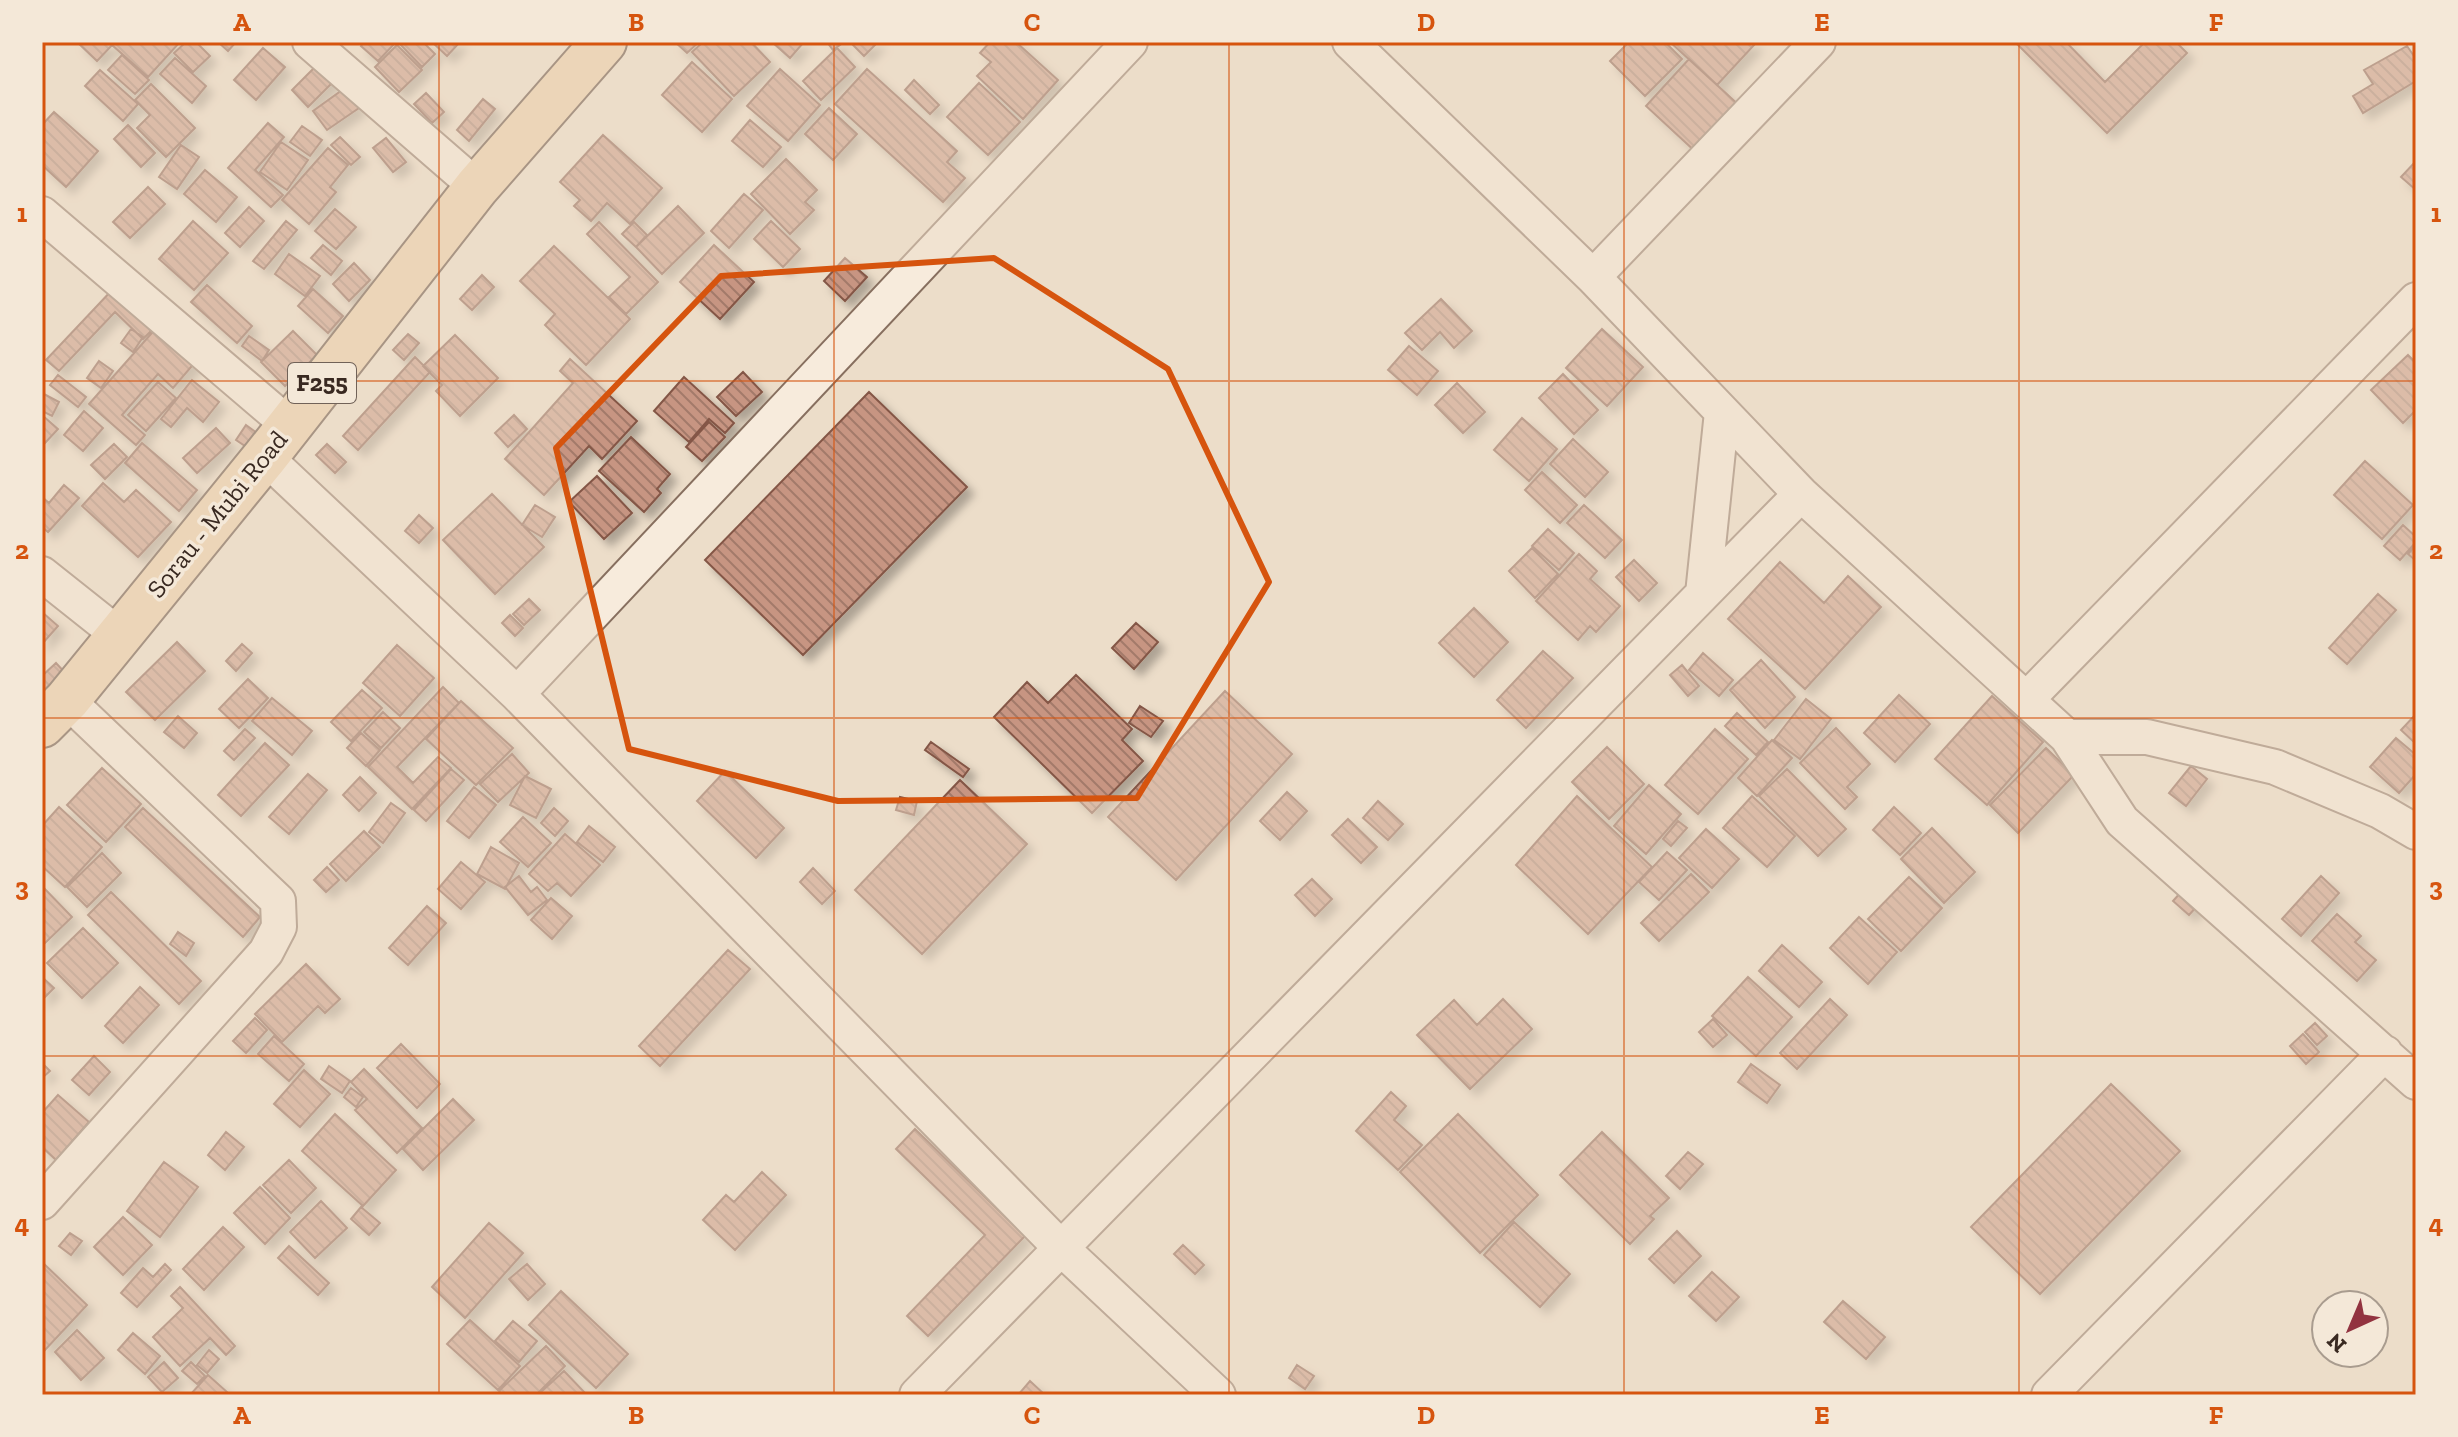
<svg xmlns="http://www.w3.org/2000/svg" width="2458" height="1437" font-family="'Zilla Slab',serif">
<defs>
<pattern id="building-back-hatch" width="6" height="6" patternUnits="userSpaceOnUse" patternTransform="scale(2)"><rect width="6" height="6" fill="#c79582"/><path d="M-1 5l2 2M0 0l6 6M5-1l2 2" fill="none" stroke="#a37a6a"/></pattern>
<filter id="shadow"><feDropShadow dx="7" dy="7" stdDeviation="4" flood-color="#0004"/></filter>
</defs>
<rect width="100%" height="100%" fill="#ecddc9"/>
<path fill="url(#building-back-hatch)" stroke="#845746" stroke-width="2" filter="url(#shadow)" d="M77 42H115L97 61Z
M114 42H180L148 77 112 45Z
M186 42H196L210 56 193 72 174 53Z
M218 42H236L228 51Z
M364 42H396L378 61 361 46Z
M398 42H423L435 54 422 67Z
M432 42H460L447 56Z
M675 42H699L687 53Z
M703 42H751L770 62 734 96 692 52Z
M772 42H804L790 58Z
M827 42H844L833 50Z
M850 42H878L864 56Z
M990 42H1016L1058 80 1023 119 977 76 991 62 980 53Z
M1629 42H1665L1682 59 1645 96 1610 61Z
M1670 42H1753L1755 44 1717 85Z
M2015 42H2066L2105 82 2145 42H2176L2187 53 2107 133Z
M397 45 422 70 399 92 375 67Z
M2407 46 2416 59V81L2363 113 2353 96 2373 84 2364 70Z
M263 48 285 67 256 100 234 80Z
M837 48 855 67 821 100 803 81Z
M122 55 149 80 135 94 108 70Z
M175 58 206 86 192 103 160 74Z
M1689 59 1742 108 1698 154 1646 106Z
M692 62 732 99 702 132 662 95Z
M319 63 335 80 308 107 292 90Z
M780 69 820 105 788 141 747 106Z
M867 69 957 151 947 162 965 178 943 202 835 104Z
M100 70 138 104 123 121 85 86Z
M914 80 939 105 930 114 905 90Z
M979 83 1020 122 988 155 947 117Z
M151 84 195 128 166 157 137 128 150 115 135 100Z
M345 88 359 108 327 130 313 111Z
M426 93 444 112 432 123 414 104Z
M483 99 495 109 469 141 457 130Z
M829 108 857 134 833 160 805 134Z
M54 112 98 151 66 187 42 165V125Z
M750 120 781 147 763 167 732 141Z
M268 123 284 137 255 170 283 195 271 207 228 168Z
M128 125 155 153 141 167 114 139Z
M302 126 322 140 310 156 290 142Z
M603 135 662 188 630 224 607 203 591 221 574 206 580 200 560 182Z
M340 137 360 157 351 165 331 145Z
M386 138 406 162 393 172 373 148Z
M281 142 308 160 287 190 260 172Z
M181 145 199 157 177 189 159 177Z
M328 148 348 165 330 187 336 192 309 224 282 200Z
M786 159 817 190 805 202 814 210 790 234 751 194Z
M2416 161V190L2401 177Z
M205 170 237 197 216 222 184 194Z
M148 187 165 204 130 238 113 222Z
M744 194 763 210 729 248 711 231Z
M678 206 704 233 662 274 636 247Z
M249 207 264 221 240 247 225 233Z
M335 209 356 227 336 249 315 231Z
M193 221 228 253 194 290 159 259Z
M286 221 297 230 264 269 253 261Z
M771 221 800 249 783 267 754 239Z
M599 222 658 282 626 314 609 297 630 277 587 234Z
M634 222 647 235 636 247 622 234Z
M323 245 342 261 331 275 311 258Z
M714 245 754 282 720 319 680 282Z
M554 246 630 319 586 365 545 325 555 314 520 281Z
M289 254 320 276 305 296 275 274Z
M845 258 867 277 845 301 824 281Z
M354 263 370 280 349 301 333 284Z
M482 275 494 287 472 310 460 299Z
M207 285 252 326 237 343 191 302Z
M113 289 154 328 143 339 115 312 59 371 46 360Z
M313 289 343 316 328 333 298 306Z
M1441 299 1472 331 1454 348 1440 332 1422 350 1405 333Z
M158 326 197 360 173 388 158 374 122 415 145 435 136 445 89 404Z
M131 329 143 337 133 352 121 343Z
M1602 329 1643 367 1607 406 1566 368Z
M293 331 317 355 285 386 261 362Z
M408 334 419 343 404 360 393 350Z
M455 335 498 378 460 416 436 391 442 385 423 366Z
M249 336 269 350 262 361 242 346Z
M1409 346 1438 371 1417 395 1388 370Z
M2408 355 2416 363V410L2403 423 2371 390Z
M415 357 430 372 358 450 343 436Z
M570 359 637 421 602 459 589 446 544 495 505 459 573 383 560 371Z
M99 361 113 371 101 388 87 378Z
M743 372 762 392 736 416 717 397Z
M1563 374 1598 410 1574 434 1539 398Z
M58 375 86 397 78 407 50 385Z
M684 377 734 423 725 433 709 419 689 442 654 411Z
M192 380 219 402 203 422 187 408 171 427 161 419Z
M158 382 176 398 146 431 128 415Z
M1457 383 1485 412 1463 433 1435 405Z
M869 392 967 487 803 655 705 560Z
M42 393 59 402 52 416 42 411Z
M84 411 103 428 83 451 64 435Z
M42 415 58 429 45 443 42 440Z
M514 415 527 429 508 447 495 433Z
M1522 418 1557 449 1529 481 1494 450Z
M709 422 725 437 702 461 686 447Z
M246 425 257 433 248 448 236 440Z
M216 428 230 443 197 473 183 458Z
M631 437 670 474 657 489 661 493 644 512 599 471Z
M1573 439 1608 472 1585 497 1550 464Z
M142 443 197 490 179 511 125 463Z
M114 444 127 457 105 479 91 465Z
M327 444 346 462 335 473 316 455Z
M2365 461 2413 505 2382 539 2334 495Z
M1542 472 1577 505 1560 523 1525 490Z
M597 476 632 513 604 539 569 502Z
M103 483 124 502 136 490 171 522 138 557 82 506Z
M64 485 79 498 48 532 42 527V497L49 503Z
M492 494 544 547 495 594 443 540Z
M535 505 555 517 542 537 522 525Z
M1584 505 1622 540 1605 558 1567 523Z
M419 515 433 528 419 543 405 531Z
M2403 525 2416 537V542L2400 560 2384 546Z
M1548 529 1574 553 1559 570 1532 546Z
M2416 545V561L2408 554Z
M1532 548 1558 574 1535 598 1509 571Z
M1579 554 1597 571 1590 579 1620 606 1596 632 1590 626 1578 640 1536 601Z
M1634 560 1657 583 1639 601 1616 577Z
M1780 562 1824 603 1848 576 1881 607 1805 689 1728 619Z
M2378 594 2396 610 2347 664 2329 648Z
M529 599 540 610 524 625 513 614Z
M1474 608 1508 642 1474 677 1439 643Z
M42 612 58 626 42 644Z
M510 615 523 628 515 636 502 623Z
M1136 623 1158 642 1134 669 1112 648Z
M177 642 205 671 155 720 126 692Z
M242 644 252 653 236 671 226 661Z
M397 645 434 678 400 716 363 683Z
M1543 651 1573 678 1526 728 1497 700Z
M1703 653 1733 680 1719 696 1689 670Z
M1761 660 1795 697 1765 728 1730 690Z
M56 663 68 676 50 694 42 686V676Z
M1682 665 1699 686 1688 696 1670 675Z
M1076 675 1132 729 1122 740 1143 761 1092 813 994 717 1027 682 1048 703Z
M248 679 268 698 239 728 219 709Z
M443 687 459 703 397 767 413 783 438 757 451 768 412 809 368 767Z
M362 690 382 708 351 741 331 722Z
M1225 691 1292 754 1176 880 1108 817Z
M1899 695 1930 724 1895 762 1864 733Z
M1992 696 2043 742 1987 805 1935 759Z
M272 698 312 731 292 755 252 721Z
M1806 699 1831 719 1800 759 1774 740Z
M461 701 513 748 476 785 426 739Z
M1140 706 1163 721 1151 737 1129 723Z
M383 712 400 728 381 748 364 732Z
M1737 713 1768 742 1756 755 1725 726Z
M2416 714V744L2401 730Z
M178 716 197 733 184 748 164 732Z
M1836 728 1870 764 1847 787 1857 797 1845 809 1800 763Z
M245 729 255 738 234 760 224 751Z
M1715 729 1748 759 1698 814 1665 785Z
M361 733 380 750 366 766 347 748Z
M2396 738 2416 755V774L2399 793 2370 767Z
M1772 740 1792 758 1757 796 1738 778Z
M931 742 969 769 963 777 925 750Z
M265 743 289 765 241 816 218 795Z
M1607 747 1644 784 1609 819 1572 782Z
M2046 748 2074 775 2018 833 1990 805Z
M512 754 529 773 498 802 480 784Z
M2191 766 2207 779 2186 806 2169 793Z
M102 768 141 804 106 842 67 805Z
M451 769 464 780 426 821 414 810Z
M1787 769 1846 829 1818 856 1759 796Z
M725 771 784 828 756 858 697 801Z
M308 774 327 790 289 834 269 817Z
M525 776 551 789 536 818 510 805Z
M360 777 376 793 359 811 343 795Z
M960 780 1027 844 922 954 855 890Z
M1649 785 1681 814 1646 854 1614 826Z
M474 787 496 805 469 838 447 821Z
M1287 792 1307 811 1280 840 1260 821Z
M1577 796 1652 867 1588 934 1516 865Z
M1752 796 1795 836 1767 867 1723 828Z
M900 797 917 801 914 815 896 810Z
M1378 801 1403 824 1388 840 1363 818Z
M391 803 405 813 383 843 369 832Z
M59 807 102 847 65 887 42 866V826Z
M1894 807 1921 833 1900 855 1873 830Z
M143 808 260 917 243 937 125 827Z
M554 808 568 821 555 836 541 823Z
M523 817 551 843 528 867 500 842Z
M1348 819 1377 847 1361 863 1332 835Z
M1678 821 1687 828 1671 846 1663 839Z
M589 826 615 847 603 862 577 842Z
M1932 828 1975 872 1944 903 1901 859Z
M1706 829 1739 859 1712 888 1679 858Z
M364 831 380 847 346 881 330 864Z
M565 834 600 865 571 896 557 883 548 891 529 874Z
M491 847 519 863 505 889 477 874Z
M1667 852 1687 870 1659 900 1639 882Z
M102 853 121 873 87 907 67 887Z
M461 862 485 882 461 909 438 889Z
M327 867 339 880 326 892 314 880Z
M813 868 835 891 822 904 800 882Z
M1691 874 1709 892 1659 941 1641 923Z
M519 876 531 892 537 887 547 900 528 915 505 887Z
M2321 876 2339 893 2301 936 2282 919Z
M1909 877 1942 908 1901 951 1868 919Z
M1312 879 1332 899 1315 916 1295 895Z
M42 886 72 917 42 946Z
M2182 891 2198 905 2189 915 2173 901Z
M111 892 201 981 179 1004 88 915Z
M551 898 572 916 552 939 531 920Z
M427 906 446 923 408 965 389 948Z
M2337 914 2361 936 2355 942 2376 960 2357 981 2312 941Z
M1859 917 1897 952 1868 984 1830 948Z
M83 928 118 963 82 998 47 963Z
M178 932 194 943 186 956 170 944Z
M1782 945 1822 982 1799 1007 1759 971Z
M728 950 750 969 660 1066 639 1046Z
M306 964 340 999 325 1013 318 1006 282 1042 255 1014Z
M42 977 54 988 42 1000Z
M1748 977 1792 1017 1756 1056 1712 1016Z
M140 987 159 1005 123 1043 105 1026Z
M1503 999 1532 1029 1470 1089 1417 1035 1454 1000 1477 1025Z
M1830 999 1847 1015 1797 1069 1780 1053Z
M255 1018 267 1030 246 1053 233 1041Z
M1713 1019 1727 1035 1713 1047 1699 1032Z
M2315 1023 2327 1036 2317 1045 2305 1032Z
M2303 1034 2319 1052 2306 1064 2290 1046Z
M274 1036 304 1064 289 1081 258 1054Z
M401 1044 440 1084 417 1108 377 1068Z
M94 1056 110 1072 89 1095 72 1080Z
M42 1063 50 1071 42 1078Z
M1751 1064 1780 1085 1767 1103 1738 1082Z
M329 1066 350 1081 342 1093 321 1079Z
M364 1069 422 1128 397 1153 355 1110 367 1099 351 1082Z
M304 1070 330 1094 300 1127 274 1104Z
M2111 1084 2180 1151 2040 1294 1971 1227Z
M351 1088 363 1097 356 1107 344 1097Z
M1391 1092 1406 1106 1394 1120 1422 1145 1398 1170 1356 1131Z
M58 1095 89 1122 56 1160 42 1147V1113Z
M453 1099 474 1120 423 1170 403 1149Z
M335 1114 396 1170 363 1206 302 1151Z
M1458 1114 1538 1195 1480 1253 1400 1172Z
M915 1129 1025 1236 928 1336 907 1316 985 1235 896 1149Z
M226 1132 244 1147 225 1170 208 1155Z
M1602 1132 1669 1198 1650 1216 1654 1219 1630 1244 1560 1175Z
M1688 1152 1703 1164 1680 1189 1666 1176Z
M289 1160 316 1188 291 1213 263 1185Z
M164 1162 198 1187 160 1237 127 1211Z
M762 1172 786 1195 735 1250 703 1220 726 1195 734 1202Z
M260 1187 290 1218 265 1244 234 1213Z
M321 1201 347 1228 315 1258 290 1232Z
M361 1207 380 1223 369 1235 351 1219Z
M123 1217 152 1245 123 1275 94 1247Z
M1514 1222 1570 1274 1540 1307 1484 1255Z
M489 1223 523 1253 465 1318 432 1287Z
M223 1227 244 1247 204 1290 183 1269Z
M1677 1231 1701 1256 1674 1283 1649 1259Z
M70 1233 82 1241 71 1255 59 1246Z
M1183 1245 1204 1265 1195 1274 1174 1254Z
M289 1246 329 1283 318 1295 278 1258Z
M42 1262 87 1305 45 1350 42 1347Z
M165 1264 171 1270 137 1307 121 1293 143 1268 153 1277Z
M527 1264 545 1284 528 1300 509 1279Z
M1712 1272 1739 1297 1716 1321 1689 1296Z
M180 1287 235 1346 226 1355 210 1338 180 1366 153 1337 183 1308 171 1296Z
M561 1291 628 1354 596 1388 529 1325Z
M1843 1301 1885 1337 1866 1359 1824 1322Z
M470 1320 520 1366 498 1390 447 1344Z
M513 1321 537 1341 519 1362 495 1341Z
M77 1330 104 1358 81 1380 55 1352Z
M133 1333 160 1356 145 1374 118 1350Z
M546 1346 565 1366 536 1395H503L499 1391Z
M209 1350 219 1359 207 1373 197 1365Z
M164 1362 178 1378 162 1392 148 1377Z
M191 1362 205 1376 197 1384 182 1371Z
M1297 1365 1314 1376 1305 1389 1289 1378Z
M564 1371 587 1395H544L541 1392Z
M208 1375 227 1392 224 1395H190Z
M1030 1381 1045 1395H1018Z"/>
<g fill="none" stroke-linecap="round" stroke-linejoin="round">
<defs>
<path id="minor" d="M310 42 477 187
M1350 42 1593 277 1801 494 2067 737 2122 821 2416 1082
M42 214 289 425
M1593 277 1818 42
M265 457 517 694 1061 1248 1218 1395
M42 574 120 636
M1703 594 1722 412
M517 694 1130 42
M2028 698 2416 300
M2067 737H2147L2275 767 2380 811 2416 832
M42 1202 266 952 279 927 278 901 67 700
M917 1395 1801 494
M2049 1395 2385 1053"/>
<path id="major" d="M42 725 67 700 265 457 477 187 604 42"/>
</defs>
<use href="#minor" stroke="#876f5f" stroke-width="38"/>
<use href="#major" stroke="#553e32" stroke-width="48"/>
<use href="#minor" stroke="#f7ebdc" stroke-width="34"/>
<use href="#major" stroke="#ebcca4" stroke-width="44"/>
</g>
<path d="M0 0H2458V1437H0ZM994 258 1168 369 1269 582 1137 798 838 801 629 749 556 448 721 276Z" fill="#ecddc9" fill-opacity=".55" fill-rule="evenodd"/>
<path fill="none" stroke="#d6540e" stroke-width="6" stroke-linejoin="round" d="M994 258 1168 369 1269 582 1137 798 838 801 629 749 556 448 721 276Z"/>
<path fill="none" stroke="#d6540e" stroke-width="2" stroke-opacity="0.55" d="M439 42V1395M834 42V1395M1229 42V1395M1624 42V1395M2019 42V1395M42 381H2416M42 718H2416M42 1056H2416"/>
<g text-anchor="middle" stroke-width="7" stroke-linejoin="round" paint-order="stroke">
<rect fill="#f4e8d8" stroke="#716258" stroke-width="2" x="288" y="363" width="68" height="40" rx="6"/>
<g font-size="24" font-weight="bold" fill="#392921">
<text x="322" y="391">F255</text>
</g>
<g font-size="26" fill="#392921" stroke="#f4e8d8">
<text transform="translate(217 514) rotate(-51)" y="9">Sorau - Mubi Road</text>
</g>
</g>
<rect width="2458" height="1437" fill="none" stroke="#f4e8d8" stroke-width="88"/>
<g transform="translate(2350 1329) rotate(224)"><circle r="38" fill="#f4e8d8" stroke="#a99c8f" stroke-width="2"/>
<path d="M0-6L14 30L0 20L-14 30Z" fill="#923340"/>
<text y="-12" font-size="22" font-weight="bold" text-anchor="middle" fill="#392921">N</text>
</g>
<rect x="44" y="44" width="2370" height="1349" fill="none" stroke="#d6540e" stroke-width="3"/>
<g font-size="26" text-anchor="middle" font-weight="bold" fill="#d6540e">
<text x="242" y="31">A</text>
<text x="636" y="31">B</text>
<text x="1032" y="31">C</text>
<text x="1426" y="31">D</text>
<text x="1822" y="31">E</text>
<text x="2216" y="31">F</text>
<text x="22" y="222">1</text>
<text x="2436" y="222">1</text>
<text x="22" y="559">2</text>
<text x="2436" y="559">2</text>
<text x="22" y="896">3</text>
<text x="2436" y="896">3</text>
<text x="22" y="1233">4</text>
<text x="2436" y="1233">4</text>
<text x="242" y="1424">A</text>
<text x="636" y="1424">B</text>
<text x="1032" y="1424">C</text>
<text x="1426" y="1424">D</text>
<text x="1822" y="1424">E</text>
<text x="2216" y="1424">F</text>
</g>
</svg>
